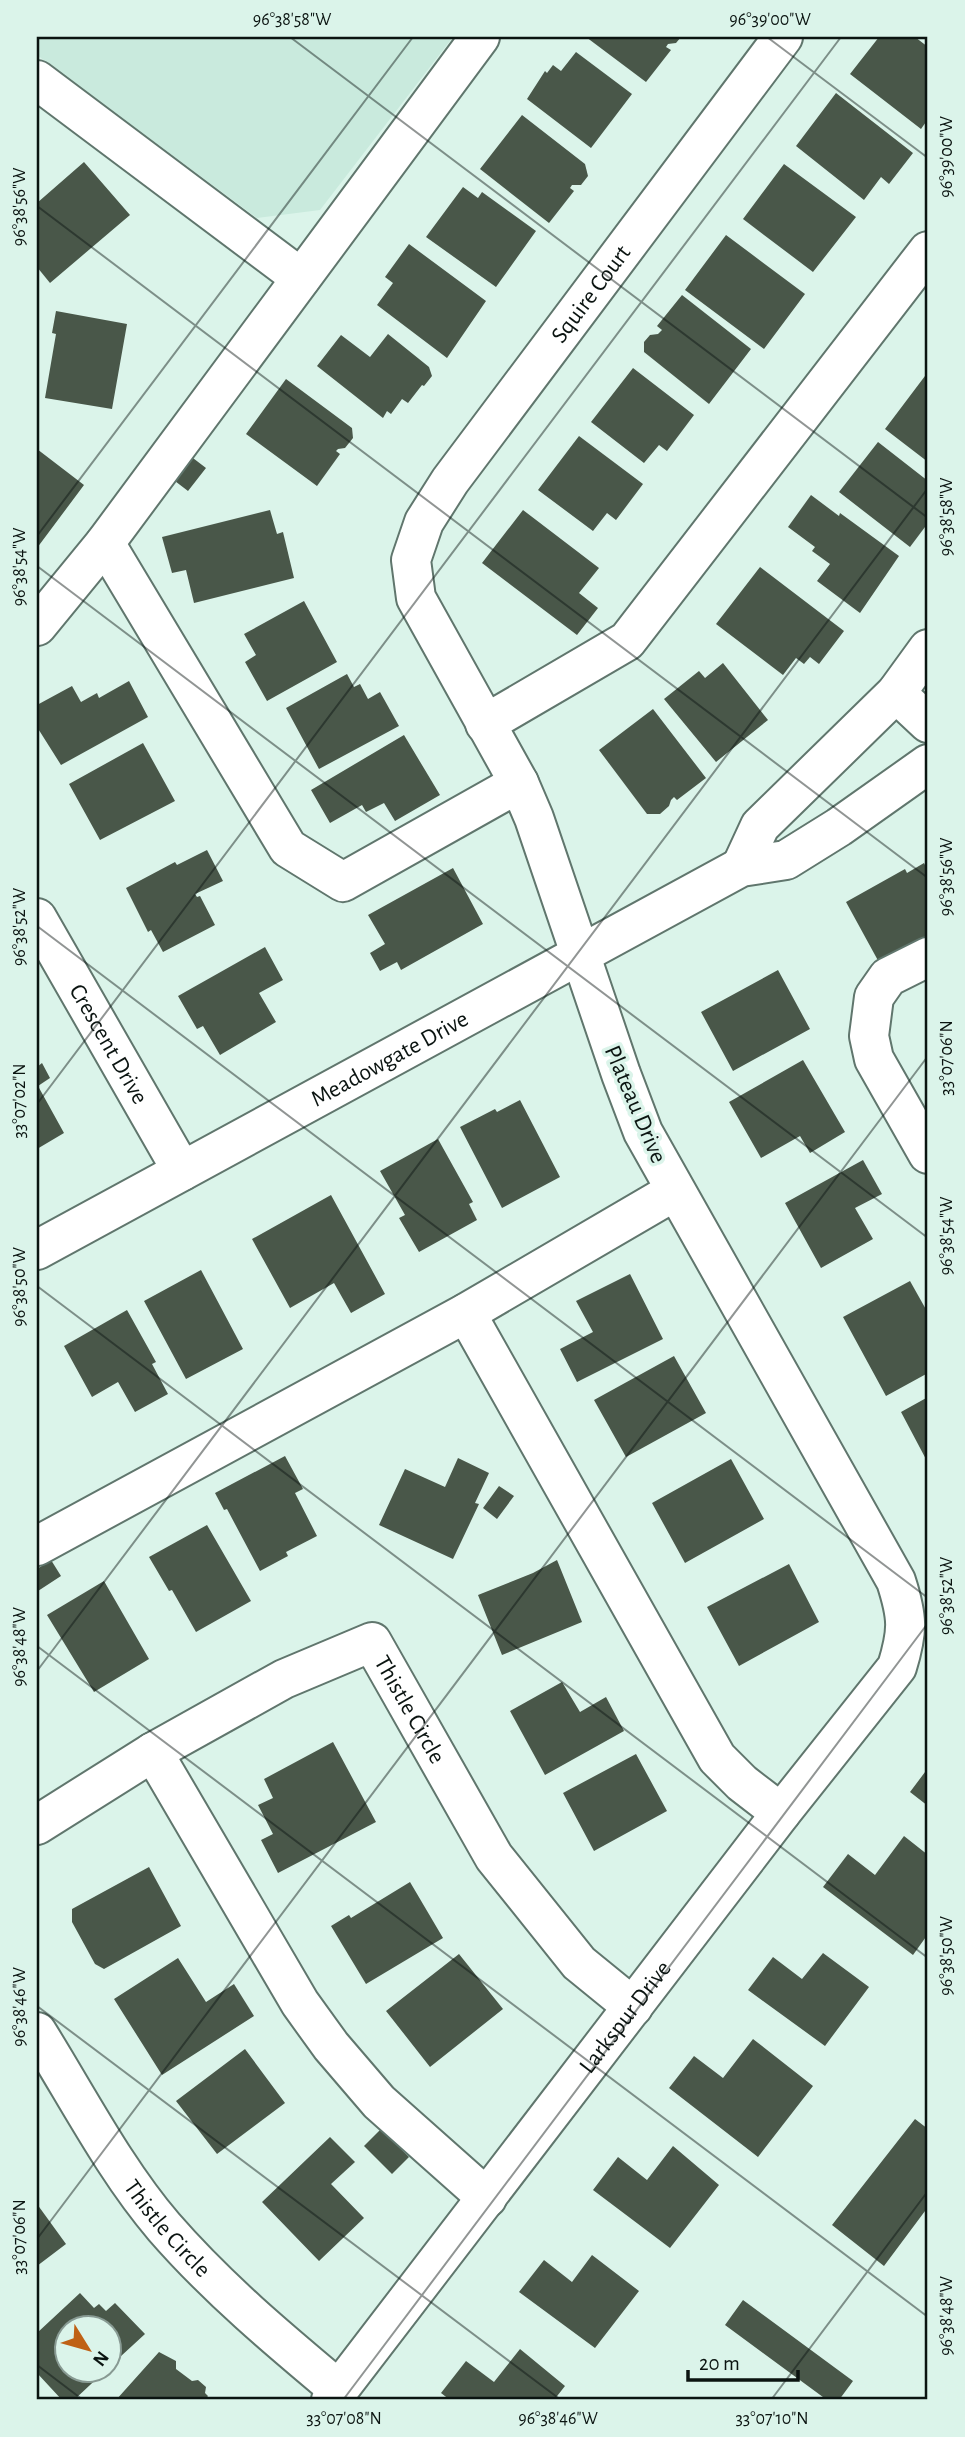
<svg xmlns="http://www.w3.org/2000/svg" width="965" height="2437" font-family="'Alegreya Sans',sans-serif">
<rect width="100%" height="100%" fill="#dbf4ea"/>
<path fill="#c9eadd" d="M37 37H453L320 210 257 218 37 55Z"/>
<path fill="#495749" d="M586 37H681L676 43 668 44 666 47 671 50 646 82Z
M879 37H915L928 47V119L921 129 850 74Z
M576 52 632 94 591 148 527 99 545 71 547 73 553 65 561 71Z
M836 93 913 153 889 184 881 177 864 200 796 146Z
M522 115 585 164 588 176 581 185H572L570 188 574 191 549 223 480 169Z
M84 162 130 215 50 283 37 267V203Z
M784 164 856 217 813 272 743 219Z
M463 187 478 198 482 192 536 231 496 287 426 237Z
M726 235 805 294 764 349 685 290Z
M409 244 486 301 447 358 377 305 393 283 385 277Z
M682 295 751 349 709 404 644 352V342L650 335 658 334 662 330 657 326Z
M56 311 127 324 112 409 45 398 56 334 52 333Z
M388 334 429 367 432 376 424 386 422 385 408 403 402 399 391 414 387 411 383 418 317 366 341 335 370 357Z
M633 368 694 415 667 451 659 445 644 463 591 422Z
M928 372V462L885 429Z
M286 379 352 428 353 438 345 448 338 449 336 451 340 454 317 486 246 434Z
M579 436 643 484 616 520 607 513 593 531 538 490Z
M878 442 928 481V523L910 547 839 492Z
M37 449 84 485 37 548Z
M189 455 206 468 188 491 171 478Z
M811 495 839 516 840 513 899 556 860 613 817 581 830 564 812 551 815 547 788 527Z
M270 510 277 534 283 532 294 578 194 603 186 570 172 573 162 537Z
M523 510 599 568 579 593 598 608 577 635 482 563Z
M760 567 844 631 819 664 810 657 804 664 796 658 783 675 716 624Z
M304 601 337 662 267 701 245 662 256 655 244 634Z
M723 663 768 720 716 762 664 699 699 671 705 678Z
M347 674 354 687 360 684 368 699 380 692 399 726 319 769 286 708Z
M129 681 148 717 61 765 37 727V705L72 686 81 702 97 693 99 698Z
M653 709 706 778 677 800 674 797 671 800 669 806 660 814H647L599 750Z
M404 735 440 795 395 821 384 803 366 812 362 805 330 823 311 790Z
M143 743 175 801 100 840 69 784Z
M207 850 223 881 195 894 197 897 200 896 215 925 163 952 151 930 148 932 126 888 175 862 177 865Z
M924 863 928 871V939L881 966 846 902 905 869 907 873Z
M453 868 483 924 401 970 397 962 380 971 370 953 385 944 368 915Z
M265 947 283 980 259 993 276 1022 220 1055 203 1026 197 1029 178 996Z
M778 970 810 1029 733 1071 701 1012Z
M803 1060 845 1132 810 1153 800 1136 761 1158 729 1102Z
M42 1063 50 1078 38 1086 64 1133 37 1149V1067Z
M520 1100 560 1177 502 1208 460 1127 495 1109 497 1112Z
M438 1139 473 1202 469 1204 477 1220 419 1252 399 1218 405 1215 380 1171Z
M863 1160 882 1194 855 1208 873 1239 821 1268 785 1203Z
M331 1195 385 1294 351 1313 334 1283 290 1308 252 1239Z
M201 1270 243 1349 186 1379 144 1301Z
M630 1274 663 1339 577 1382 560 1349 593 1332 576 1301Z
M910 1281 928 1313V1373L886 1396 843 1317Z
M127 1310 156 1362 152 1364 168 1394 135 1412 118 1382 92 1397 64 1346Z
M674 1356 706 1413 626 1457 594 1400Z
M928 1397V1463L901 1412Z
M285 1456 303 1489 295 1493 317 1536 286 1552 288 1556 260 1571 227 1509 224 1510 215 1493Z
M458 1458 489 1473 475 1503 479 1504 453 1559 379 1525 405 1469 445 1487Z
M731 1459 764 1519 685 1563 652 1503Z
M499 1486 514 1496 497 1519 483 1508Z
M207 1525 251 1601 196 1632 172 1590 169 1591 149 1557Z
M51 1560 61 1576 38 1591 37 1569Z
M557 1560 582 1622 502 1655 478 1595 533 1573Z
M789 1564 819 1622 739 1666 707 1607Z
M104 1581 149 1659 94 1692 47 1615Z
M562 1682 580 1712 606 1697 624 1731 545 1775 510 1711Z
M333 1742 376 1822 278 1873 261 1840 273 1834 258 1805 273 1798 264 1779Z
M636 1754 667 1811 594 1851 563 1793Z
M928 1768V1806L910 1792Z
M904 1836 928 1855V1934L913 1955 823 1887 848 1854 875 1875Z
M149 1867 181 1926 104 1969 95 1964 72 1922V1909Z
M410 1882 443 1938 366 1984 331 1926 349 1915 351 1918Z
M823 1953 869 1987 825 2046 748 1990 773 1957 802 1979Z
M459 1954 503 2009 430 2067 386 2011Z
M178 1958 206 2002 234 1984 254 2016 162 2075 114 1999Z
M753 2039 813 2086 758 2157 669 2088 694 2056 723 2078Z
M245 2049 285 2103 217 2154 176 2101Z
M915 2119 928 2129V2207L884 2266 832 2225Z
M381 2129 409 2157 392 2174 364 2146Z
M330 2137 355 2162 331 2184 364 2218 319 2261 262 2202Z
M673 2146 719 2185 670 2248 593 2190 618 2157 647 2180Z
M37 2204 66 2244 37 2266Z
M592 2255 639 2291 595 2348 519 2292 544 2260 572 2282Z
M80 2293 94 2308 99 2304 106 2311 115 2303 145 2334 108 2368V2328H66V2370H106L74 2400H62L37 2373V2333Z
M743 2300 853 2381 839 2400H827L725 2325Z
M520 2349 565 2386 554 2400H450L441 2393 466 2361 494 2382Z
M159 2352 176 2361V2369L192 2381 198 2380 206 2387 205 2393 208 2396 205 2400H116Z"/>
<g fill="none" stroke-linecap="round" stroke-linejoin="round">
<defs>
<g id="minor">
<path d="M37 80 301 278"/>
<path d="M105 543 288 848 343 882 519 783"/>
<path d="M37 626 105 543 480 37"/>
<path d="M896 693 928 723"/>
<path d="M485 724 627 641 928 251"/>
<path d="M741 867 760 826 896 693 928 649"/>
<path id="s1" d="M37 918 182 1171"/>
<path d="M928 957 888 977 874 997 869 1036 874 1059 928 1154"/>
<path id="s2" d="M37 1250 741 867 786 860 839 827 928 764"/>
<path d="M466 1313 717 1758 742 1783 781 1813"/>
<path d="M37 1546 466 1313 675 1191"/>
<path d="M153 1752 300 2003 331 2046 379 2102 487 2198"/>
<path id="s3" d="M37 1825 153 1752 284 1679 372 1642 494 1857 579 1963 633 2007"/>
<path id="s4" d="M37 2032C77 2096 115 2170 164 2227 217 2288 278 2339 339 2390"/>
<path id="s5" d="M331 2400 781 1813 897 1667C908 1631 908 1618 896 1581L643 1132 621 1074 534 818 519 783 416 598 411 560 424 522 450 481 783 37"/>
</g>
</defs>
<use href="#minor" stroke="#60766d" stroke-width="42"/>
<use href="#minor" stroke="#fff" stroke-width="38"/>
</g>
<path fill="none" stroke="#0b1411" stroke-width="2" stroke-opacity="0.45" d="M290 37 928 518M767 37 928 158M37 206 928 878M37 536 413 37M37 566 928 1238M37 926 928 1598M37 1104 841 37M37 1286 928 1958M37 1646 928 2317M37 1671 928 488M37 2006 561 2400M37 2239 928 1056M37 2365 83 2400M343 2400 928 1623M771 2400 928 2191"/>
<g text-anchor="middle" stroke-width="7" stroke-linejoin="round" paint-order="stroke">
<g font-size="24" fill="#0b1411" stroke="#dbf4ea">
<text dy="8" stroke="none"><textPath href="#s5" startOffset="2473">Squire Court</textPath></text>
<text dy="8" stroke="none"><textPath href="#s1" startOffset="145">Crescent Drive</textPath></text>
<text dy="8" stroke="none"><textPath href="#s2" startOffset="401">Meadowgate Drive</textPath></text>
<text transform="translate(636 1104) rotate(67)" y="8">Plateau Drive</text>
<text dy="8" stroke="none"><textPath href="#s3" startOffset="460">Thistle Circle</textPath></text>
<text dy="8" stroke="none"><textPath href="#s5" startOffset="483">Larkspur Drive</textPath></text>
<text dy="8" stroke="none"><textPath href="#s4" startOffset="236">Thistle Circle</textPath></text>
</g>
</g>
<rect width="965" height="2437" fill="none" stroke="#dbf4ea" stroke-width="77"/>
<g transform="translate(88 2349) rotate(127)"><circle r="33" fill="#dbf4ea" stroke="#889a93" stroke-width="2"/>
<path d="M0-5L12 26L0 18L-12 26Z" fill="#bf6115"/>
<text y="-10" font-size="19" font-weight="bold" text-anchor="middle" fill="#0b1411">N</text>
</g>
<path d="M688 2370v10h110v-10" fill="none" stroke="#0b1411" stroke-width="3.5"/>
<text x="699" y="2370" font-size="21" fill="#0b1411" stroke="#dbf4ea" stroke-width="5" paint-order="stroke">20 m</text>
<rect x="38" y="38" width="888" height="2360" fill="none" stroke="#0b1411" stroke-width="2.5"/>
<g font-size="18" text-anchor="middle" fill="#0b1411">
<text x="292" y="25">96°38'58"W</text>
<text x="770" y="25">96°39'00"W</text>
<text transform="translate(946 157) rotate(-90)" y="6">96°39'00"W</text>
<text transform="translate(19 207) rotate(-90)" y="6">96°38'56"W</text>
<text transform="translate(946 517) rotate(-90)" y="6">96°38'58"W</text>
<text transform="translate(19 567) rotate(-90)" y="6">96°38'54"W</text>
<text transform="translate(946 877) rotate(-90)" y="6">96°38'56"W</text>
<text transform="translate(19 927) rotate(-90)" y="6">96°38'52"W</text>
<text transform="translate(946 1058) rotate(-90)" y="6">33°07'06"N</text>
<text transform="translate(19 1101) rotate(-90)" y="6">33°07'02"N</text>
<text transform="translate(946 1236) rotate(-90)" y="6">96°38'54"W</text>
<text transform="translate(19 1287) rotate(-90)" y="6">96°38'50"W</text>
<text transform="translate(946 1596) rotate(-90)" y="6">96°38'52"W</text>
<text transform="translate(19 1647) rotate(-90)" y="6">96°38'48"W</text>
<text transform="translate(946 1956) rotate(-90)" y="6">96°38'50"W</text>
<text transform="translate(19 2007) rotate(-90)" y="6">96°38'46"W</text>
<text transform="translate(19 2237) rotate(-90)" y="6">33°07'06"N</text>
<text transform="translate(946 2316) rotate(-90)" y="6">96°38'48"W</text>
<text x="344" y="2424">33°07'08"N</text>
<text x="558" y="2424">96°38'46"W</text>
<text x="772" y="2424">33°07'10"N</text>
</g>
</svg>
